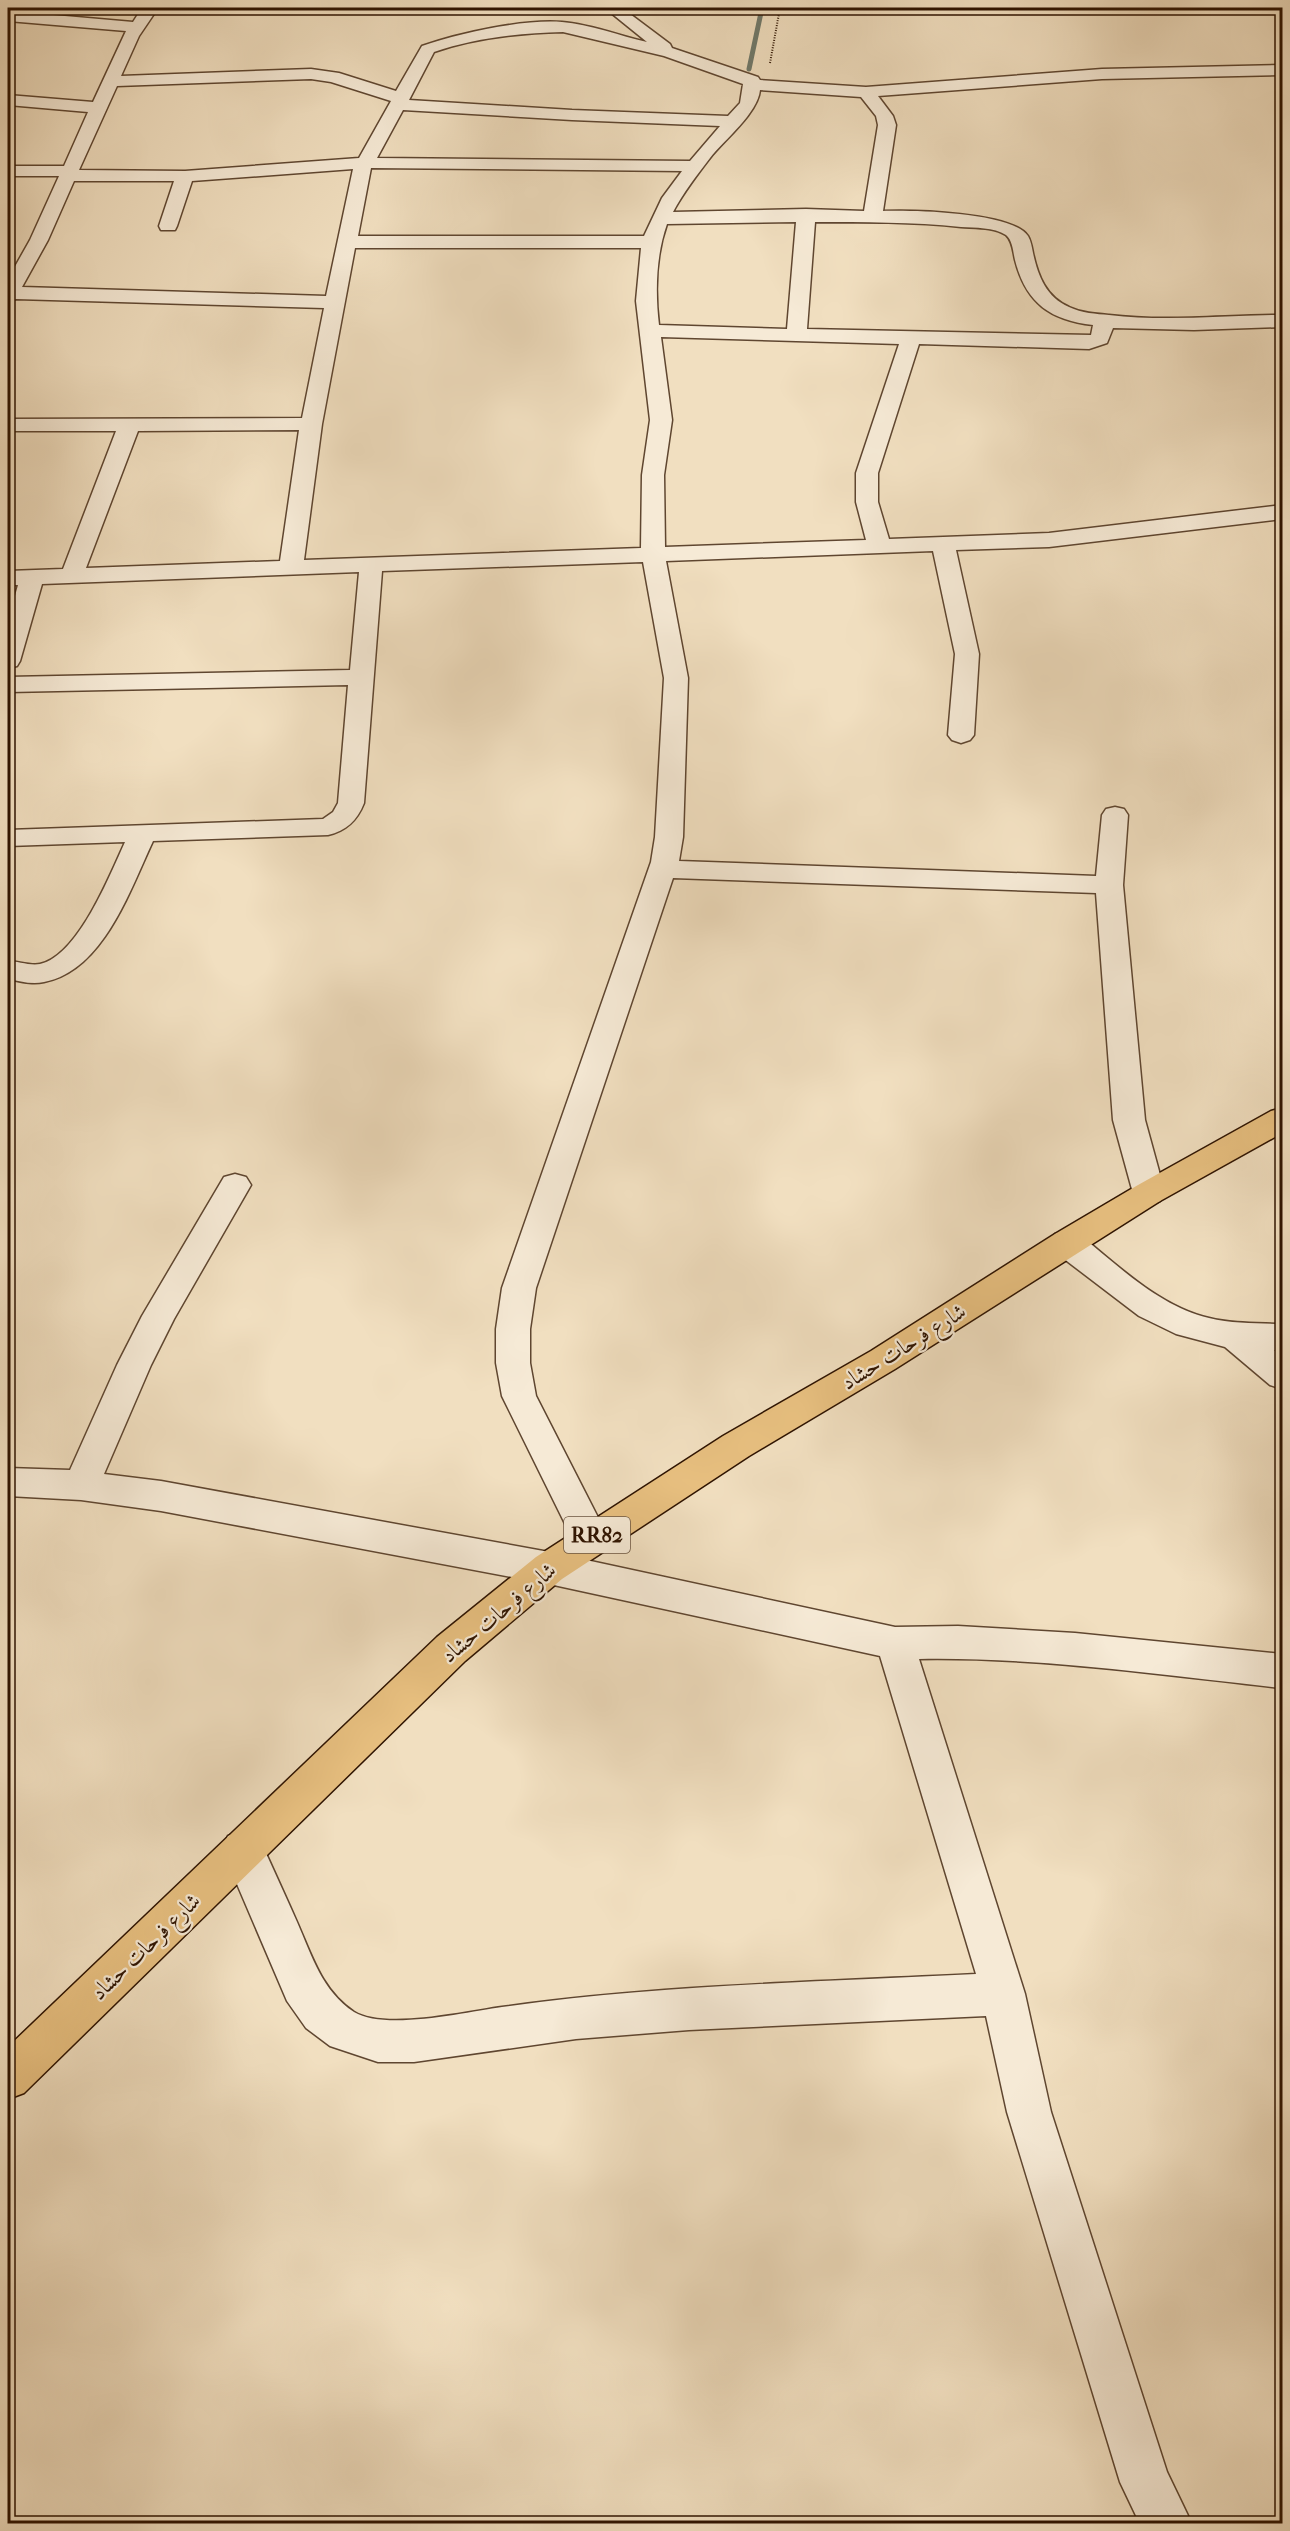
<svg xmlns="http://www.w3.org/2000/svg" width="1290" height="2531" font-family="'IM FELL French Canon',Amiri,serif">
<rect width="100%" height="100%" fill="#f1dfc0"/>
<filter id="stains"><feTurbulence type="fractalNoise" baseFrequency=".00333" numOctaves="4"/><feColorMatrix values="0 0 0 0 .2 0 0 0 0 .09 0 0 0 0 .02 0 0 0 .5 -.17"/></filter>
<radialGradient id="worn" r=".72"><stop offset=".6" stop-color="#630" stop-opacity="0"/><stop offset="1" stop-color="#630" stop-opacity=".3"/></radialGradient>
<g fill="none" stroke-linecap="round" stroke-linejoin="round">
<path stroke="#6f796b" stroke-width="5" d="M749 69 762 8"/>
<defs>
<path id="minor" d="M142 8H158L139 36 121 76 311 69 339 73 396 91 422 46C459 33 523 19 562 22 590 24 620 36 647 42L605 8H622L670 44 672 48 758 77 760 80 866 87 1102 69 1282 65V75L1102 79 878 96 893 116 896 125 883 211C912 210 1012 212 1028 236 1031 241 1032 248 1033 253 1038 276 1046 297 1069 307 1082 313 1096 314 1109 315 1167 322 1225 315 1282 315V327L1194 330 1113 328 1107 343 1089 349 919 344 878 473V502L889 539 1049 533 1282 505V519L1049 547 956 550 979 654 974 735 970 740 961 743 952 740 948 735 955 654 933 551 666 561 688 678 683 837 679 861 1096 876 1102 815 1106 809 1115 807 1124 809 1128 815 1123 885 1145 1120 1165 1193 1160 1201 1149 1205 1138 1201 1133 1193 1113 1120 1096 893 673 878 536 1288 530 1329V1363L536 1396 609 1539 604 1550 591 1554 578 1550 502 1396 496 1363V1329L502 1288 651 862 655 837 664 678 643 562 382 571 364 803C357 821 346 831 328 835L153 841C130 890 103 971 44 982 32 985 19 981 8 979V961C17 961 30 966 40 964 78 956 110 875 125 842L8 846V830L323 819 333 812 338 803 348 685 8 692V677L350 670 359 572 42 584 20 661 17 666 8 668V621L18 585H8V571L63 569 116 431H8V419L302 418 324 308 16 299 8 302V279L30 240 59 176H8V166H64L88 112 8 105V95L93 102 126 31 8 21V11L133 22ZM563 32 664 56 743 84 740 103 728 116 572 110 409 100 434 52C475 38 520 33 563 32ZM311 79 331 82 391 101 359 158 185 171 79 170 117 86ZM760 90 861 97 876 116 878 125 864 211 806 209 673 212C683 193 697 175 710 158 724 140 758 113 760 90ZM403 110 572 120 720 126 690 161 377 158ZM371 168 682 171 662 198 644 236H358ZM353 169 326 296 22 287 48 240 74 181H174L159 226 161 230H175L177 226 192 181ZM796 222 787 329 659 325C655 292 656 255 667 224ZM815 222C864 222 912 222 961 227 975 228 994 227 1006 235 1013 241 1013 252 1015 260 1026 303 1050 320 1093 325L1091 335 807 329ZM355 248H641L636 301 650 420 642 475 641 548 304 560 322 424ZM661 337 899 344 856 473V502L866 540 665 547 664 475 672 420ZM299 430 280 561 86 568 138 431Z
M235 1174 246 1177 251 1185 174 1319 151 1365 104 1474 161 1481 549 1552 895 1627 958 1626 1075 1633 1282 1654V1688C1162 1675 1040 1657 919 1659L1025 1994 1051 2112 1167 2472 1192 2524H1140L1120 2482 1007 2112 986 2016 689 2030 576 2039 414 2062H378L330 2046 306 2028 287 2001 222 1849 228 1836 243 1830 258 1836C271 1864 284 1893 297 1922 312 1956 322 1991 354 2012 385 2031 466 2012 502 2007 659 1985 817 1982 976 1974L880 1656 549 1584 161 1511 81 1500 8 1496V1468L70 1470 117 1365 142 1316 224 1177Z
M1067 1231 1079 1234C1117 1265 1160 1307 1209 1318 1233 1324 1258 1323 1282 1324V1350H1274L1282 1357V1389L1270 1385 1225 1347 1176 1334 1139 1316 1055 1252 1051 1243 1055 1234Z"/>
<path id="primary" d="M1282 1108V1133L1160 1201 895 1369 749 1456 562 1579 465 1661 24 2093 8 2099V2047L437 1637 536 1557 723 1436 871 1351 1055 1234 1138 1185 1271 1111Z"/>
</defs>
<use href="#minor" stroke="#5f4630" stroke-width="3"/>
<use href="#primary" stroke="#2e1300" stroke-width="3"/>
<path stroke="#2e1300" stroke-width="2" stroke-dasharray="1 1.5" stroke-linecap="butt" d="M770 63 780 8"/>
<use href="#minor" fill="#f6ead6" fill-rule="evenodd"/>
<use href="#primary" fill="#e8c080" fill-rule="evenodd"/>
</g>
<g text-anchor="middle" stroke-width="4.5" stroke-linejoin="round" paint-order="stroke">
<rect fill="#f6ead6" stroke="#6a5440" stroke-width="1.5" x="564" y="1517" width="66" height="36" rx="4.5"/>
<g font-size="21" font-weight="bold" fill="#2e1300">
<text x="597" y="1542">RR82</text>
</g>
<g font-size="22" fill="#2e1300" stroke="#f6ead6">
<text transform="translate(903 1346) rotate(-32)" y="8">شارع فرحات حشاد</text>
<text transform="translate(498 1612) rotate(-40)" y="8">شارع فرحات حشاد</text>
<text transform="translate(145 1946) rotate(-44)" y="8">شارع فرحات حشاد</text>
</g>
</g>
<rect width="1290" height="2531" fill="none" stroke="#f1dfc0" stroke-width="30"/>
<rect x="9" y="9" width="1272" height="2513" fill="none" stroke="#2e1300" stroke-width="3"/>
<rect x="15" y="15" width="1260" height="2501" fill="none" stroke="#2e1300" stroke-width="1.5"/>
<rect width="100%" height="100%" filter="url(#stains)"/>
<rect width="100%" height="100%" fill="url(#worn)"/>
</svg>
